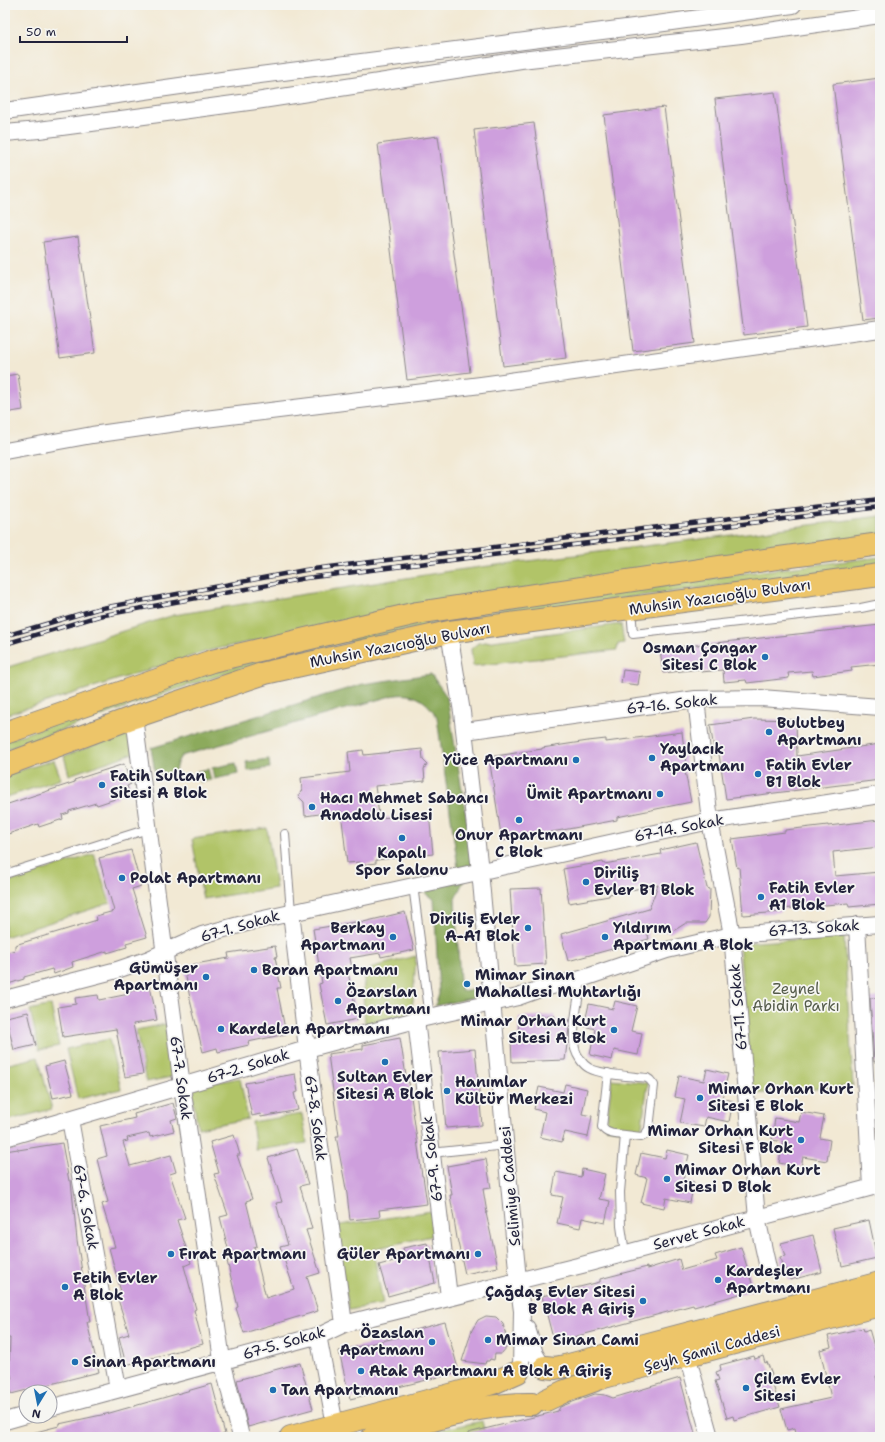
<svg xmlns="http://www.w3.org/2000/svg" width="885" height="1442" font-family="'Shantell Sans',sans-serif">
<rect width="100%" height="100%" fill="#f6f6f2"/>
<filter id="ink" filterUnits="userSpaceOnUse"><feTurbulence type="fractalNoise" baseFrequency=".025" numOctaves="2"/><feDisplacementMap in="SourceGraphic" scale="8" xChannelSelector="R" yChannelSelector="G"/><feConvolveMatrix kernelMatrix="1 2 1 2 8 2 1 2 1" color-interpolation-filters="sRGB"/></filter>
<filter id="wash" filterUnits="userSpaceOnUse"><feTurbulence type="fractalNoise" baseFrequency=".012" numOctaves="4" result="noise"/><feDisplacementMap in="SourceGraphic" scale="16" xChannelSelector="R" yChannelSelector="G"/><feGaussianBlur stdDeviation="0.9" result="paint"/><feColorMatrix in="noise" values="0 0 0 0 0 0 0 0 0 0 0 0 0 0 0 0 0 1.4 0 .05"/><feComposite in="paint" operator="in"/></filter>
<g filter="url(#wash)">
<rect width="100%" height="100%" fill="#f2e9d4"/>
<path fill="#b1c467" stroke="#6a7351" d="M880 516V536L451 600 211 650 5 715V668L174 615 450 571Z
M880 557V565L462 619 290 654 189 685 5 750V741L142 692 378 626 745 573Z
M621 624 624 643 618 644 617 650 473 666 471 649 478 643Z
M130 732 134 753 69 775 64 756Z
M54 760 61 779 7 797 5 793V775Z
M267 828 276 888 203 899 192 839Z
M94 854 110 903 5 937V883Z
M844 937 853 1086 752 1094 739 943Z
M416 956 413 1001 410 1013 365 1025 363 993 365 972 377 966Z
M51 1005 59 1046 39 1050 30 1010Z
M166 1024 177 1076 146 1082 136 1030Z
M109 1039 121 1089 78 1099 66 1049Z
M38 1057 52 1109 5 1121V1065Z
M240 1078 248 1119 198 1128 191 1087Z
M612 1079 648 1083 641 1132 606 1128Z
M302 1114 307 1143 256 1150 252 1122Z
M431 1211 436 1235 373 1249 383 1304 349 1310 335 1226Z
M482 1421 486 1437H466L465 1435 458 1437H426V1433Z"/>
<path fill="#8caa5c" stroke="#57664c" d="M431 674 447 697 474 865 458 868 437 718C428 700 412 691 391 696L181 756 177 763 175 771 156 779 151 748 363 684Z
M269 759 270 768 248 771 246 762Z
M236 763 238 774 214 779 212 768Z
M208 769 211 780 200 782 197 771Z
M464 880 455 899 460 981 461 991 474 989 476 997 435 1006 439 994 434 899 427 895 422 887Z"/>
<g id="blocks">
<path fill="#ce9fdd" d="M880 78V318L863 320 833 84Z
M775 92 807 327 744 335 715 99Z
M664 107 695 343 633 351 604 115Z
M534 123 566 358 503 366 474 130Z
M438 136 470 372 407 380 378 144Z
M78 237 95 353 60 358 43 242Z
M18 374 23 410 5 413V376Z
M880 625V664L851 667 852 671 813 676 812 671 788 673 789 678 747 683 746 680 724 682 723 670 701 672V669L663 673 660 649Z
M623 670 640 672 638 685 621 683Z
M754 719 796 720 797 756 880 744V780L726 799 719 754 715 755 710 725Z
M682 732 686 766H684L691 802 617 817V820L541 834 542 835 502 841 489 757 542 749V748L588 741 606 739V742Z
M422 749 423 760 427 764 424 769 425 781 375 786 379 815H381V818L429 813 433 854 376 860V863L361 865 360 862 347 863 341 811 305 816 304 802 298 796 302 790 301 778 350 772 348 752 363 750 364 755Z
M124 764 131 784 127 786 129 792 117 795 118 798 97 805 96 803 69 811V813L62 815 63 819 39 827 38 824 5 835V805L75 782 74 780Z
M879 820 880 847 833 852 835 876 880 872V904L849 907 848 903 781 909V912L743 915 739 867 737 868 732 839 785 832V830L828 825V826Z
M696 842 707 888 710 889 709 917 705 923H686L670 933 645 924 649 939 568 961 561 934 649 909 658 885 609 894V896L569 903 563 869 603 862 604 864 661 854 660 850Z
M131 850 141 886 132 889 147 937 126 943 127 947 107 953V951L72 962 73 967 54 974 52 969 24 977V979L5 985V953L15 950V945L97 920 96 916 114 911 99 858Z
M541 888 546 964 515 966 510 889Z
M405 912 414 950 381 957 380 953 350 958 352 968H347L358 1019 327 1025 319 984 322 983 313 929 355 922V924Z
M275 946 277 957H275L281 988H277L286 1034 248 1042 249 1045 218 1052 217 1048 203 1052 191 1004 184 966 229 958 228 953Z
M150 986 157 1020 133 1024 143 1074 125 1077 116 1029 63 1037 58 1007 76 1004 75 998 98 995 99 1000 129 994 128 991Z
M880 997V1061L874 1062 870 998Z
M615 1001 637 1006 631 1031 642 1033 638 1055 614 1050 612 1060 590 1055 595 1029 584 1026 589 1004 613 1009Z
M28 1012 36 1045 14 1050 6 1017Z
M554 1015 555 1020H570L565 1060 512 1062 511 1039H518L519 1017Z
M400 1038 407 1082H409L422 1176H423L427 1204 379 1210 380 1217 350 1220 347 1194 336 1136H339L328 1054 363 1049V1045Z
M475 1049 482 1125 446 1128 439 1052Z
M64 1061 73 1094 53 1098 45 1066Z
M707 1069 728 1074 722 1098 733 1101 729 1122 706 1117 704 1127 680 1123 685 1099 675 1097 679 1076 704 1081Z
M295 1074 298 1092 294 1093 298 1110 261 1117 260 1114 252 1116 245 1083Z
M565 1084 587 1089 582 1114 592 1116 588 1137 565 1132 562 1142 540 1137 545 1112 534 1109 539 1087 563 1092Z
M173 1103 177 1118 171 1120 174 1131 150 1137 149 1133 127 1138 128 1141 123 1142 130 1166 171 1155 176 1172 170 1174 185 1218 177 1220 191 1263 184 1266 196 1309 194 1310 203 1344 126 1365 119 1337 129 1334 116 1293 121 1292 109 1248 115 1247 102 1204 108 1202 97 1159 107 1156 100 1126 135 1118 134 1114Z
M801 1112 824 1116 820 1138 830 1140 827 1161 803 1157 801 1167 779 1163 783 1142 772 1140 775 1118 799 1122Z
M234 1135 240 1155H237L252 1199 246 1201 257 1246 254 1247 266 1298 294 1289 280 1247 288 1245 276 1203 282 1202 268 1158 297 1149 308 1184 300 1186 312 1229 306 1230 320 1273 307 1277 318 1311 244 1333 236 1308 238 1307 227 1261 231 1260 220 1217 228 1215 214 1174 219 1173 210 1142Z
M62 1143 69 1181H71L77 1240 90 1322H87L99 1372 11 1394 8 1380 12 1379 9 1368 10 1338H5V1151L18 1149V1150Z
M667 1150 689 1155 683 1180 694 1182 690 1203 666 1198 664 1208 641 1203 647 1178 636 1175 641 1153 665 1158Z
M486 1159 491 1188 483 1189 487 1213H486L498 1267 465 1274 457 1238 450 1195H452L447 1166Z
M582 1169 605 1174 599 1199 610 1201 605 1223 582 1218 580 1228 557 1223 563 1197 552 1195 556 1172 581 1177Z
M869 1220 877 1258 842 1266 833 1228Z
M813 1235 822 1272 790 1280 787 1269 783 1270 780 1257 785 1256 781 1243Z
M427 1243 435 1283 388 1296 379 1265 405 1258 403 1248Z
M741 1247 754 1290 694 1307 693 1305 612 1327 554 1342 542 1296 600 1282V1279L647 1267V1269L679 1259 682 1270 717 1260 715 1255Z
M486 1316 496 1317 503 1324 508 1344 507 1347 501 1354H495L494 1360 490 1359 489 1361H486L485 1364 462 1361 472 1330 478 1320Z
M445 1322 459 1372 350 1399 339 1351 412 1334 411 1331Z
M863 1328 864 1331 869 1329 880 1367V1375L876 1376 880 1392V1433L865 1437H797L795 1428 787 1430 781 1409 831 1398 820 1350 831 1347 828 1336Z
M754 1356 755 1359 763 1356 765 1363 767 1362 772 1375 770 1376 780 1407 734 1420 733 1416 727 1418 715 1381 719 1380 716 1372 721 1370 720 1365Z
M300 1363 313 1409 248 1427 237 1380Z
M680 1378 696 1437H468V1433L558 1411 560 1407 570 1403 595 1394 605 1395 613 1398Z
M212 1384 225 1434 214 1437H32V1433L59 1426V1424L106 1414Z"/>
</g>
</g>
<g filter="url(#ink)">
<use href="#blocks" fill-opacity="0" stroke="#8a8688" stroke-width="1"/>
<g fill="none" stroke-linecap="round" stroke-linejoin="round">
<defs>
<path id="lane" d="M631 609 633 634 861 608 880 604
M285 834 291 912
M5 874 148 829
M413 885 430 1018
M581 979C579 998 571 1031 575 1049 577 1056 583 1065 589 1068 601 1075 632 1076 647 1078L650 1080 654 1085 649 1129 645 1135 641 1137 625 1135
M608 1073 602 1127C607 1135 617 1134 625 1135L620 1192 621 1226 625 1253
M431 1153 506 1145"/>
<path id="street" d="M5 111 229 79 657 24 793 5
M5 133 39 130 256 101 521 60 741 35 880 15
M5 451 92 435 197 420 481 385 880 329
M449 632 462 712 480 871 518 1280 522 1311 521 1370
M696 699 710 821 732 935 757 1218 768 1268
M134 717 182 1086 222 1360 241 1437
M465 731 696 699 761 698 880 707
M291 912 307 1049 344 1324
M857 925 871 1187
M5 999 117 970 149 959 202 935 250 922 710 821 880 795
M416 1020 449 1297
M70 1119 118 1389
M5 1138 307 1049 416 1020 518 997 540 989 581 979 667 950 732 935 880 924
M527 1328 535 1354 542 1366
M318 1335 335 1425
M687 1355 710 1437
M50 1408 323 1334 344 1324 582 1265 880 1185
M5 1421 26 1415"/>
<path id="primary" d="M5 733 212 661 417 613 778 558 880 544
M5 765 134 717 265 673 449 632 880 575
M545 1367 555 1368 565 1366 880 1283
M546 1400 565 1391 604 1377 880 1305
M291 1437 454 1394 493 1383 518 1372
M373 1437C425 1423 478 1403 532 1404"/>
</defs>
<use href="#lane" stroke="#8a8688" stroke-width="10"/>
<use href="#street" stroke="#8a8688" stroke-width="18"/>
<use href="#primary" stroke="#8a8688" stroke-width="24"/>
<use href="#lane" stroke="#fff" stroke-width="8"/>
<use href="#street" stroke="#fff" stroke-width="16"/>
<use href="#primary" stroke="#edc569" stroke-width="22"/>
<defs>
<path id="rail" d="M5 636 97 609 305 570 880 500
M5 644 99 616 306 578 880 507"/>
</defs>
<use href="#rail" stroke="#22223b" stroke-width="4.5"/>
<use href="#rail" stroke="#f6f6f2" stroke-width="3" stroke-dasharray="9" stroke-linecap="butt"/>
</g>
</g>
<g fill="#1f6fb2" stroke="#f6f6f2" stroke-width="1.5">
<circle cx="765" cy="657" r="4"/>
<circle cx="769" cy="732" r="4"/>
<circle cx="652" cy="758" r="4"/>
<circle cx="576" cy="760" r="4"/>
<circle cx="758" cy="774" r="4"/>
<circle cx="102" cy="785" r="4"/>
<circle cx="660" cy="794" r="4"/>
<circle cx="312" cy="807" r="4"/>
<circle cx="519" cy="820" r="4"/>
<circle cx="402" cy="838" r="4"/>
<circle cx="122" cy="878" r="4"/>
<circle cx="586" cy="882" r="4"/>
<circle cx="761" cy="897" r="4"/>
<circle cx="528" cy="928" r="4"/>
<circle cx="393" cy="937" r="4"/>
<circle cx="605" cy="937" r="4"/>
<circle cx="254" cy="970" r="4"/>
<circle cx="206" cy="977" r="4"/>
<circle cx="467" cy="984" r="4"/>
<circle cx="338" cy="1001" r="4"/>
<circle cx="221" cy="1029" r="4"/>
<circle cx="614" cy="1030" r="4"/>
<circle cx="385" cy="1062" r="4"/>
<circle cx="447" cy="1091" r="4"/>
<circle cx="700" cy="1098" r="4"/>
<circle cx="801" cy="1140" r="4"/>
<circle cx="667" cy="1179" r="4"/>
<circle cx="171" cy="1254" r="4"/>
<circle cx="478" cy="1254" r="4"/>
<circle cx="718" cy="1280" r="4"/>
<circle cx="65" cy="1287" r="4"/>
<circle cx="643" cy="1301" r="4"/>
<circle cx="488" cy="1340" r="4"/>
<circle cx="432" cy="1342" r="4"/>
<circle cx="75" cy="1362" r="4"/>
<circle cx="361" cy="1371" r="4"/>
<circle cx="746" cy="1388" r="4"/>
<circle cx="273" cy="1390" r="4"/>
</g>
<g text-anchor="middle" stroke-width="3.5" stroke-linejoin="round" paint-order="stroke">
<g font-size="15" fill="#22223b" stroke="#f6f6f2">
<text transform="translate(720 597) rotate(-8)" y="5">Muhsin Yazıcıoğlu Bulvarı</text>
<text transform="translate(400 645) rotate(-11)" y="5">Muhsin Yazıcıoğlu Bulvarı</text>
<text transform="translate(672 704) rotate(-6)" y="5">67-16. Sokak</text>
<text transform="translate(679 828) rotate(-11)" y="5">67-14. Sokak</text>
<text transform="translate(240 926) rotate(-16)" y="5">67-1. Sokak</text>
<text transform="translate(814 928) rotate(-4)" y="5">67-13. Sokak</text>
<text transform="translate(738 1007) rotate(-95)" y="5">67-11. Sokak</text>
<text transform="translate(248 1066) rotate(-17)" y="5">67-2. Sokak</text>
<text transform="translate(181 1078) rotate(82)" y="5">67-7. Sokak</text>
<text transform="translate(316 1118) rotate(82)" y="5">67-8. Sokak</text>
<text transform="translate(432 1159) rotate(-97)" y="5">67-9. Sokak</text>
<text transform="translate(510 1186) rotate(-95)" y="5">Selimiye Caddesi</text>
<text transform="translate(86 1207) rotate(80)" y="5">67-6. Sokak</text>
<text transform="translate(699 1233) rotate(-15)" y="5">Servet Sokak</text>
<text transform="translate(284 1343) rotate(-16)" y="5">67-5. Sokak</text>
<text transform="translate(712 1349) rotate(-15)" y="5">Şeyh Şamil Caddesi</text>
</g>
<g font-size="15" font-weight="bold" fill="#22223b" stroke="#f6f6f2" text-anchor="start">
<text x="757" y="653" text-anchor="end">Osman Çongar<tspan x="757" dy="17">Sitesi C Blok</tspan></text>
<text x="777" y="728">Bulutbey<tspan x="777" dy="17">Apartmanı</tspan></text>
<text x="660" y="754">Yaylacık<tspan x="660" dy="17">Apartmanı</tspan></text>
<text x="568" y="765" text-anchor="end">Yüce Apartmanı</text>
<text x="766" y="770">Fatih Evler<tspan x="766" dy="17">B1 Blok</tspan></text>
<text x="110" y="781">Fatih Sultan<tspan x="110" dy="17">Sitesi A Blok</tspan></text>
<text x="652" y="799" text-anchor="end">Ümit Apartmanı</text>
<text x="320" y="803">Hacı Mehmet Sabancı<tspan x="320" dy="17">Anadolu Lisesi</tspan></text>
<text x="519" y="840" text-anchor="middle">Onur Apartmanı<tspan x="519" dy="17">C Blok</tspan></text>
<text x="402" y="858" text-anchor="middle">Kapalı<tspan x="402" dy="17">Spor Salonu</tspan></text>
<text x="594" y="878">Diriliş<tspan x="594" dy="17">Evler B1 Blok</tspan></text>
<text x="130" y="883">Polat Apartmanı</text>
<text x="769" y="893">Fatih Evler<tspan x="769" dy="17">A1 Blok</tspan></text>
<text x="520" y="924" text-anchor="end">Diriliş Evler<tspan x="520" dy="17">A-A1 Blok</tspan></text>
<text x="385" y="933" text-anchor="end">Berkay<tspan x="385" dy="17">Apartmanı</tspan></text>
<text x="613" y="933">Yıldırım<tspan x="613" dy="17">Apartmanı A Blok</tspan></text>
<text x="198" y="973" text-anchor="end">Gümüşer<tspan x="198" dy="17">Apartmanı</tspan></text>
<text x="262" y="975">Boran Apartmanı</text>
<text x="475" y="980">Mimar Sinan<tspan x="475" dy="17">Mahallesi Muhtarlığı</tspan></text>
<text x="346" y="997">Özarslan<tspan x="346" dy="17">Apartmanı</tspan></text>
<text x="606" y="1026" text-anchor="end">Mimar Orhan Kurt<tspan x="606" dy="17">Sitesi A Blok</tspan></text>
<text x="229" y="1034">Kardelen Apartmanı</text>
<text x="385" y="1082" text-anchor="middle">Sultan Evler<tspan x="385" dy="17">Sitesi A Blok</tspan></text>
<text x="455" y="1087">Hanımlar<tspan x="455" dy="17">Kültür Merkezi</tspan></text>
<text x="708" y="1094">Mimar Orhan Kurt<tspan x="708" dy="17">Sitesi E Blok</tspan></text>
<text x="793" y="1136" text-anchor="end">Mimar Orhan Kurt<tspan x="793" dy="17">Sitesi F Blok</tspan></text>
<text x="675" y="1175">Mimar Orhan Kurt<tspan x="675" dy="17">Sitesi D Blok</tspan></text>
<text x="179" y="1259">Fırat Apartmanı</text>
<text x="470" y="1259" text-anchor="end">Güler Apartmanı</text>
<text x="726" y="1276">Kardeşler<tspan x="726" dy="17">Apartmanı</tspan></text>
<text x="73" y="1283">Fetih Evler<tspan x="73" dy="17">A Blok</tspan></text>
<text x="635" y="1297" text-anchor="end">Çağdaş Evler Sitesi<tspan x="635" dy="17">B Blok A Giriş</tspan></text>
<text x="424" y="1338" text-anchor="end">Özaslan<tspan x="424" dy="17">Apartmanı</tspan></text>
<text x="496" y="1345">Mimar Sinan Cami</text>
<text x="83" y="1367">Sinan Apartmanı</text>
<text x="369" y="1376">Atak Apartmanı A Blok A Giriş</text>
<text x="754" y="1384">Çilem Evler<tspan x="754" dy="17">Sitesi</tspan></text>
<text x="281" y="1395">Tan Apartmanı</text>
</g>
<g font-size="15" fill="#545b4a" stroke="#f6f6f2">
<text x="796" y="994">Zeynel<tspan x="796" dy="17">Abidin Parkı</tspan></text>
</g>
</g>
<rect width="885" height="1442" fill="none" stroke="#f6f6f2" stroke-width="20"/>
<g transform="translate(38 1404) rotate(190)"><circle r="19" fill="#f6f6f2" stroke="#a1a1a9"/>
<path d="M0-3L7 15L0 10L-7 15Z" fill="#1f6fb2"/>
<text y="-6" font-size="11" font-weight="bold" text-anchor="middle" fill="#22223b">N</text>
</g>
<path d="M20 36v6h107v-6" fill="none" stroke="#22223b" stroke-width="2"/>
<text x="26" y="36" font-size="12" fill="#22223b" stroke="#f6f6f2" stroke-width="3" paint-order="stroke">50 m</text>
</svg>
